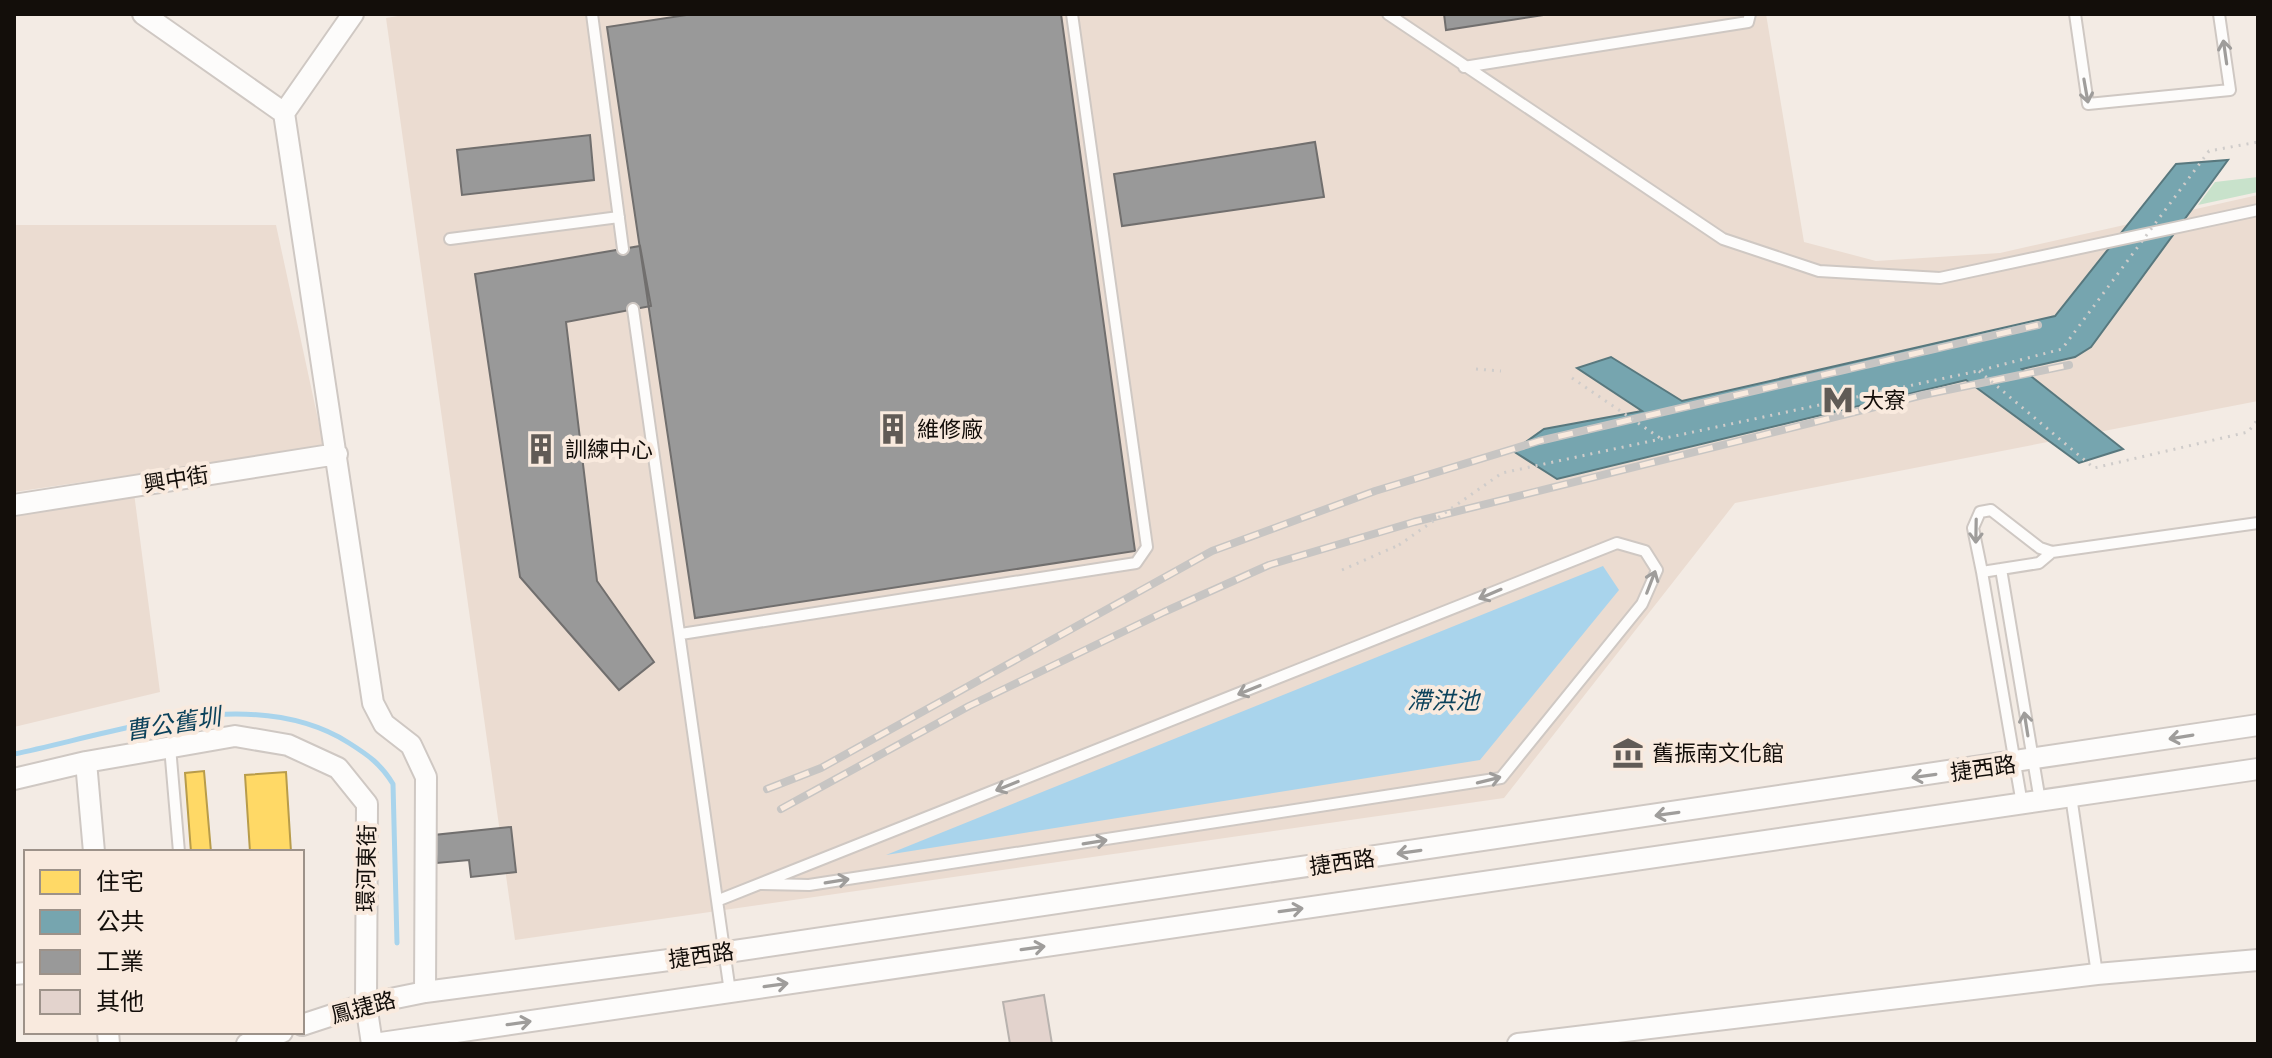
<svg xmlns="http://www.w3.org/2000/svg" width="2272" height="1058" font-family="'DejaVu Sans','Noto Sans TC',sans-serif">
<rect width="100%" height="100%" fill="#f3ebe4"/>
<path fill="#ebdcd1" d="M410 14H1766L1804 242 1876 261 2000 253 2258 195V401L1735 503 1504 798 515 940 386 18Z
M14 225H276L324 447 14 492Z
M134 493 160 692 14 727V513Z"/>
<path fill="#c8e2cb" d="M2258 177V192L2198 205 2215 182Z"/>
<path fill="#a9d4ec" d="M1603 566 1619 590 1480 760 886 855Z"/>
<path fill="#ffd966" stroke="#b89c4a" stroke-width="2" d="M204 771 211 852H191L185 773Z
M286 772 291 852H250L245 775Z"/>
<path fill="#76a5af" stroke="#58787e" stroke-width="2" d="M2228 160 2091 347 2075 357 2022 369 2123 449 2079 463 1966 380 1557 479 1513 451 1544 429 1642 411 1577 368 1611 357 1682 401 2055 316 2176 164Z"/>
<path fill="#999" stroke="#716f6e" stroke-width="2" d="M693 14H1061L1135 551 695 618 607 27Z
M1444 14H1550L1446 30Z
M590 135 594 180 462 195 457 150Z
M1315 142 1324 197 1122 226 1114 174Z
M640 246 651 306 566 322 597 581 654 662 619 690 520 577 475 274Z
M511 827 516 872 471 877 469 860 437 863 434 835Z"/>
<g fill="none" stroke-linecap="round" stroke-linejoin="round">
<path stroke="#a9d4ec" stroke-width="5" d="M14 754C116 733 253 682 349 743 368 755 381 764 393 784L397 943"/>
</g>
<path fill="#e3d3cd" stroke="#b8b2ae" stroke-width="2" d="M1044 995 1052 1044H1010L1003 1002Z"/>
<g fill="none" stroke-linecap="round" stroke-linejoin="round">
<defs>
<path id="lane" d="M592 14 623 249
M1388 14 1723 239 1819 271 1940 278 2258 210
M2075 14 2088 104 2230 90 2219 14
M1464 67 1748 22 1750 14
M450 239 619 217
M633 309 730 992
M2052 552 2039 563 1982 572 1973 528 1980 512 1991 510 2040 548 2052 552 2258 523
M2001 569 2040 801
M1982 572 2022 804
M681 634 1136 563 1147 547 1072 14
M170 747 179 852
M2071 796 2097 974
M719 900 1617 543 1645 551 1657 570 1642 604 1501 778 809 885 760 884"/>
<path id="street" d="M143 14 284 113
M353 14 284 113 373 703 384 724 411 745 426 777 425 992
M14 505 337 454
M86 762 94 852
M14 779 86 762 235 736 288 745 338 768 367 804 366 1004 372 1044
M14 974 26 973
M302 1025 366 1004 425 992 707 955 2258 725
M108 1032 109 1044
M247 1044 282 1032
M374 1044 2258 769
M1518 1044 2097 974 2258 960"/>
</defs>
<use href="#lane" stroke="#cfc8c3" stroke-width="14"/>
<use href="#street" stroke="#cfc8c3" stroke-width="24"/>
<path stroke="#cfccca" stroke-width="3" stroke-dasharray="2 6" stroke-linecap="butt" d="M1476 369 1501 371
M1342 570 1399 545"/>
<use href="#lane" stroke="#fdfcfb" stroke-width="10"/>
<use href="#street" stroke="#fdfcfb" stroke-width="20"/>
<defs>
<path id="rail" d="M767 789 821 768 1212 551 1375 491 1539 441 2038 325
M781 809 969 706 1164 612 1269 565 1414 522 1923 395 2069 365"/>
</defs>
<use href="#rail" stroke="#c7c5c3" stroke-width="8"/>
<use href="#rail" stroke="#f9eade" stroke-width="5" stroke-dasharray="15" stroke-linecap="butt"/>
<path stroke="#cfccca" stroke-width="3" stroke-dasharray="2 6" stroke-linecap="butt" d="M1979 371 2094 468 2248 432 2258 419
M1572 378 1660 438
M1399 545 1502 473 1978 371 2062 349 2209 151 2258 142"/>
</g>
<defs><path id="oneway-shaft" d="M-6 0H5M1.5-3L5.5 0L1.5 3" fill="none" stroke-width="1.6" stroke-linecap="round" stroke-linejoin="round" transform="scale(2)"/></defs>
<g stroke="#9f9d9b">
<use href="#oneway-shaft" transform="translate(2225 52) rotate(-98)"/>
<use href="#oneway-shaft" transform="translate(2086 91) rotate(80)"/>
<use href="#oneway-shaft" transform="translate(1976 531) rotate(91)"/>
<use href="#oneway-shaft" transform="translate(1651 582) rotate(-69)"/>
<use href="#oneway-shaft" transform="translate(1490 594) rotate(157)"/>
<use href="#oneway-shaft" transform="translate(1249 690) rotate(158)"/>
<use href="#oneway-shaft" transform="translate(2026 724) rotate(-99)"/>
<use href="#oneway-shaft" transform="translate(2181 737) rotate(171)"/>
<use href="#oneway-shaft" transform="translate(1924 776) rotate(172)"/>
<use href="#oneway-shaft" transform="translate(1489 780) rotate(-14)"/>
<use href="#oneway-shaft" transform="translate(1007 786) rotate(158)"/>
<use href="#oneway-shaft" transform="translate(1667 814) rotate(172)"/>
<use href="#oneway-shaft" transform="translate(1095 842) rotate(-9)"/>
<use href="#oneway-shaft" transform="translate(1409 852) rotate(172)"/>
<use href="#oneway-shaft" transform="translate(837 881) rotate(-9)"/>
<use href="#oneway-shaft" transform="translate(1291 910) rotate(-8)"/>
<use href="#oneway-shaft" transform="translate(1033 948) rotate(-8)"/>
<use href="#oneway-shaft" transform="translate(776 985) rotate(-8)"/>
<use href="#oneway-shaft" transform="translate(519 1023) rotate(-8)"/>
</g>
<defs>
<symbol id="metro-bare" viewBox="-9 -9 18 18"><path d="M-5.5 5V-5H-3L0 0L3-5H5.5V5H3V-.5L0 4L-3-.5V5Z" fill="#615b56" stroke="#f9eade" stroke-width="2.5" paint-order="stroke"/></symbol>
<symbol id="building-bare" viewBox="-9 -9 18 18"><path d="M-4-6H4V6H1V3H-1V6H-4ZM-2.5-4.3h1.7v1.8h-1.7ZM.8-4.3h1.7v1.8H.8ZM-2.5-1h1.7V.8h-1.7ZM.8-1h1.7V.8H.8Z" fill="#615b56" stroke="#f9eade" stroke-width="2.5" paint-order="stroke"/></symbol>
<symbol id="museum-bare" viewBox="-9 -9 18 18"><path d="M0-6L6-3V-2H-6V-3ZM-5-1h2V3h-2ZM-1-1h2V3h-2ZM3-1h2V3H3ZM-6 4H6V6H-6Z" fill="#615b56" stroke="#f9eade" stroke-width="2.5" paint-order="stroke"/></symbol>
</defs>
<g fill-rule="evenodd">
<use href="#metro-bare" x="1816" y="378" width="44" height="44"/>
<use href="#building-bare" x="871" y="407" width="44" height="44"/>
<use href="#building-bare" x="519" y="427" width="44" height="44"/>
<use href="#museum-bare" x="1606" y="731" width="44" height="44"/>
</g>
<g text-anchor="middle" stroke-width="8" stroke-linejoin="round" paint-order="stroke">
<g font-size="22" fill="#130e0a" stroke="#f9eade" text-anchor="start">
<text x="1862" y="408">大寮</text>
<text x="917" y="437">維修廠</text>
<text x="565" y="457">訓練中心</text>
<text x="1652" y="761">舊振南文化館</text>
</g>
<g font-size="22" fill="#130e0a" stroke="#f9eade">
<text transform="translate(176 479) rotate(-9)" y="8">興中街</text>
<text transform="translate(1983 768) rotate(-8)" y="8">捷西路</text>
<text transform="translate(1342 862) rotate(-8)" y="8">捷西路</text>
<text transform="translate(366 868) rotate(-89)" y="8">環河東街</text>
<text transform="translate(701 955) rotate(-8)" y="8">捷西路</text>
<text transform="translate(363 1007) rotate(-15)" y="8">鳳捷路</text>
</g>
<g font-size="24" font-style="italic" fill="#0c425b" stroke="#f9eade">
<text x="1443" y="709">滯洪池</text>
<text transform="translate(173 724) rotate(-9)" y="8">曹公舊圳</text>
</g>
</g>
<rect width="2272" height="1058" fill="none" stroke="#130e0a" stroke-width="32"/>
<rect x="24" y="850" width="280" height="184" fill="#f9eade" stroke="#9d9289" stroke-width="2"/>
<rect x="40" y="870" width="40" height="24" fill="#ffd966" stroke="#9d9289" stroke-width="2"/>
<text x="96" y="890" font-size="24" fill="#130e0a">住宅</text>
<rect x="40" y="910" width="40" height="24" fill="#76a5af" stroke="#9d9289" stroke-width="2"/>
<text x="96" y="930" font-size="24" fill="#130e0a">公共</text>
<rect x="40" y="950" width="40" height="24" fill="#999999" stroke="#9d9289" stroke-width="2"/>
<text x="96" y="970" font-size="24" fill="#130e0a">工業</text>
<rect x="40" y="990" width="40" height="24" fill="#e3d3cd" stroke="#9d9289" stroke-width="2"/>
<text x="96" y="1010" font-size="24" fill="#130e0a">其他</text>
</svg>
